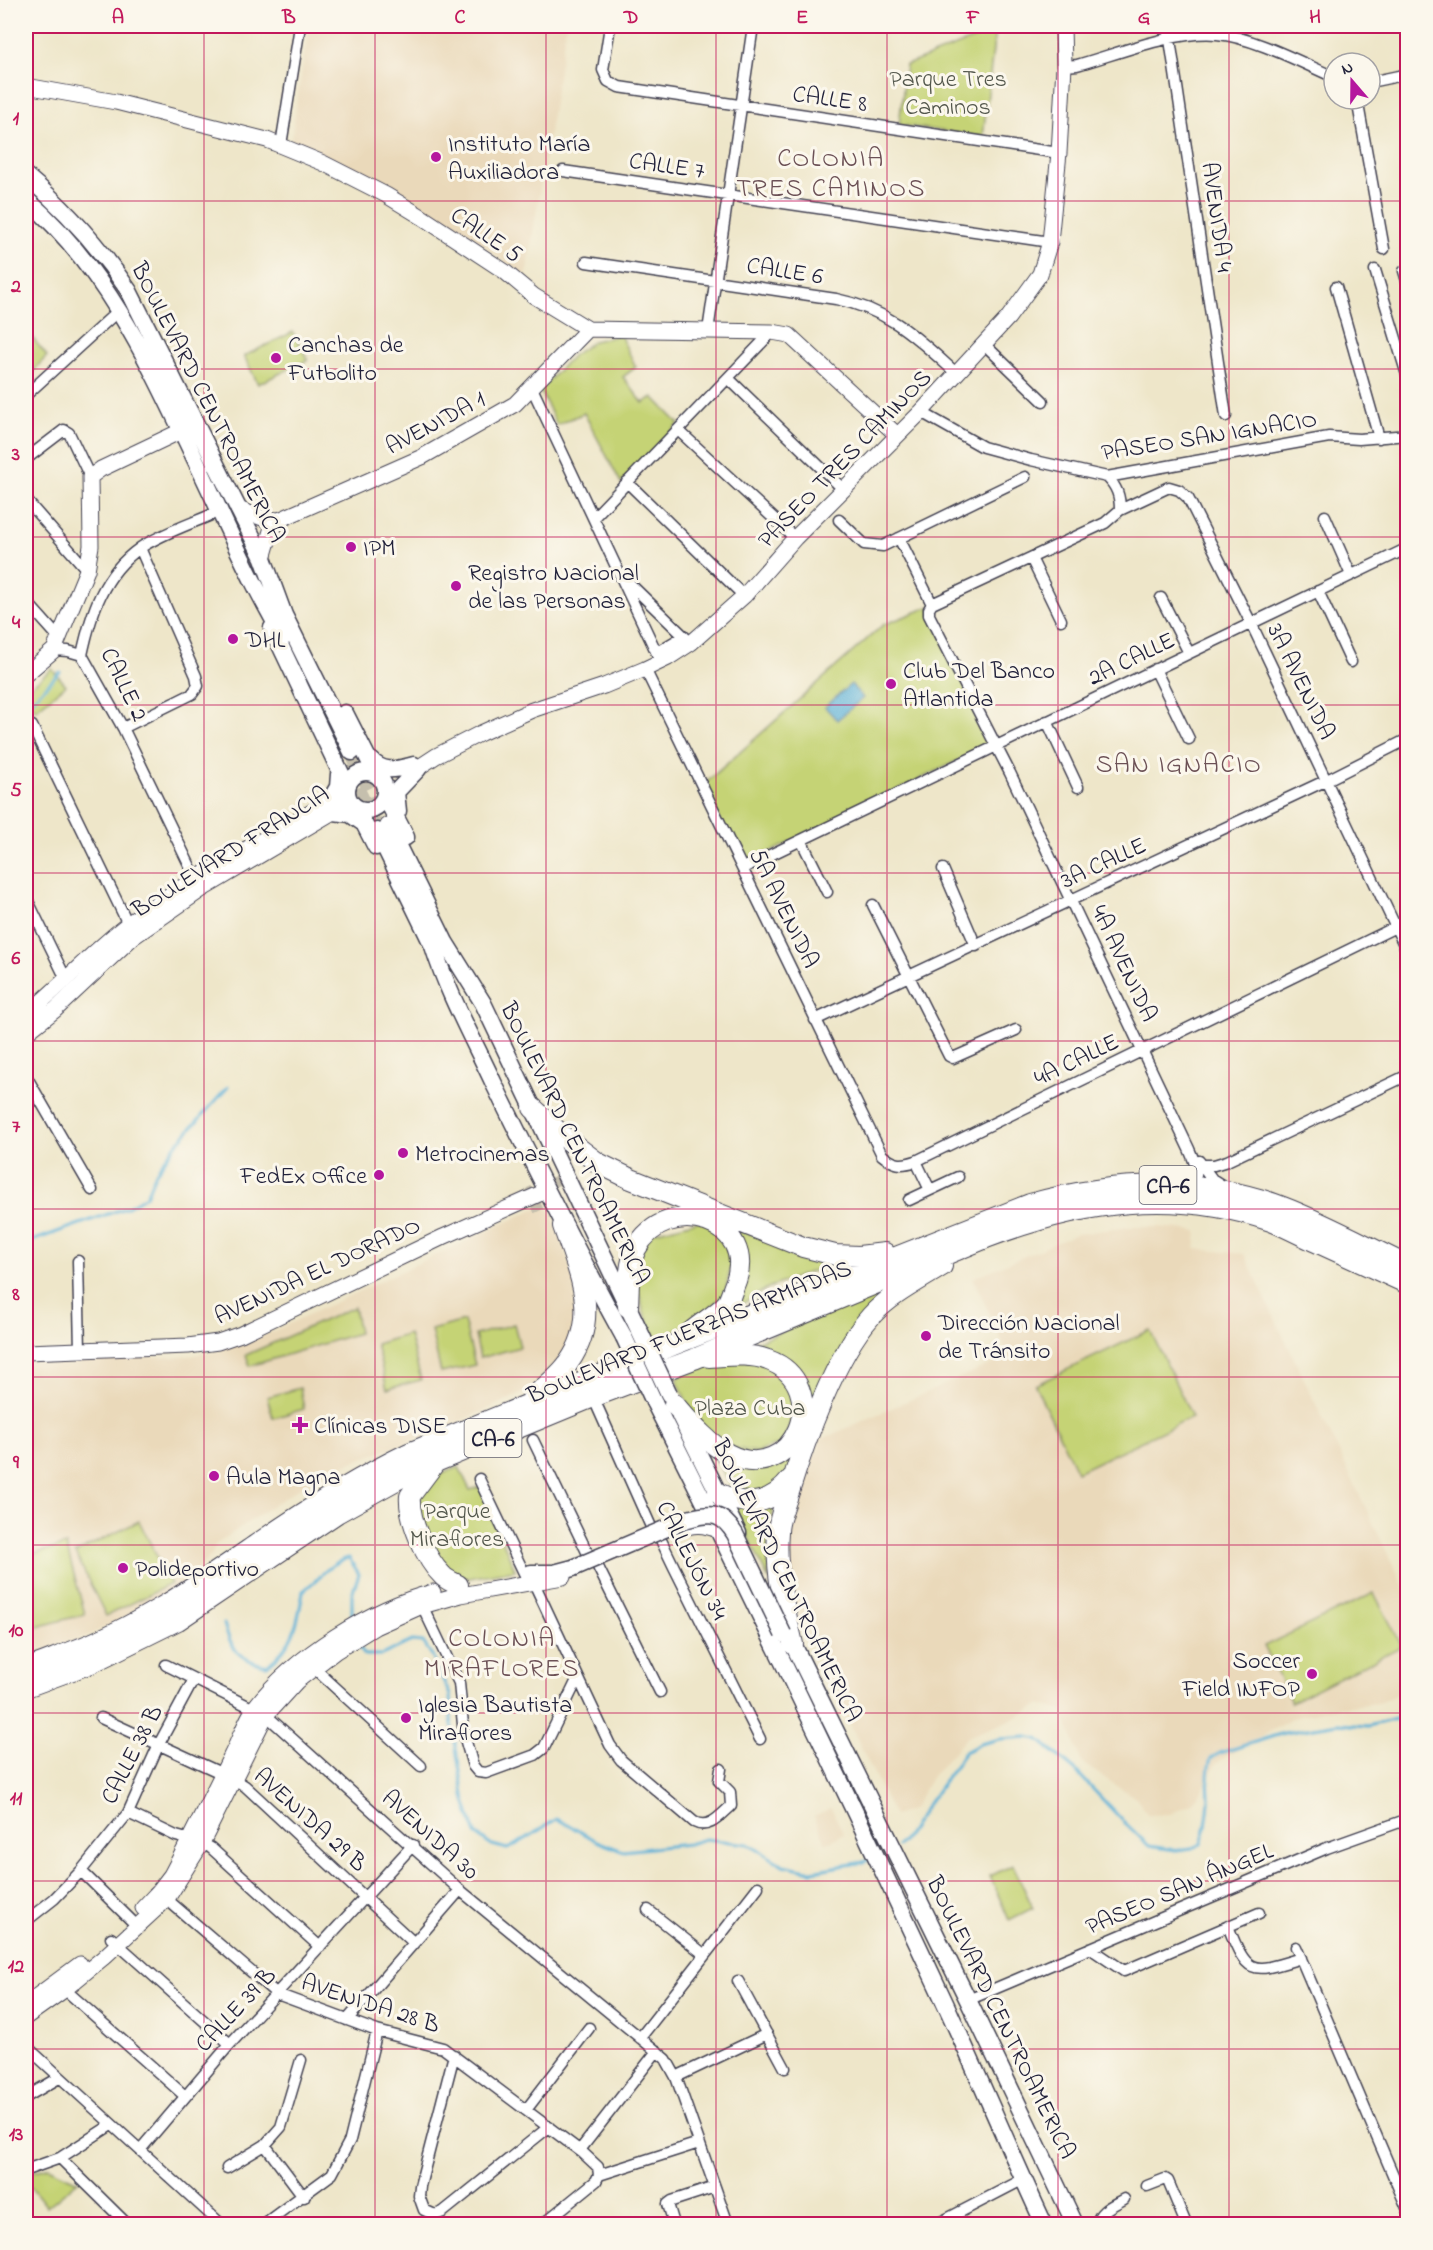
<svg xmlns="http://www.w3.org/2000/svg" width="1433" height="2250" font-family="'Indie Flower',sans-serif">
<rect width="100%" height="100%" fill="#fbf7ec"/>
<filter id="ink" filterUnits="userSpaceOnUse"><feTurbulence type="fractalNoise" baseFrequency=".0167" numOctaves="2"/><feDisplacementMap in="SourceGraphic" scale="12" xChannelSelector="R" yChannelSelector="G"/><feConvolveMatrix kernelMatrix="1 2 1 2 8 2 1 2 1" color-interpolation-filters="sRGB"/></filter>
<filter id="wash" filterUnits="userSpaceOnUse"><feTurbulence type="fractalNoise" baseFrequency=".008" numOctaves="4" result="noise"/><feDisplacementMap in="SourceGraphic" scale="24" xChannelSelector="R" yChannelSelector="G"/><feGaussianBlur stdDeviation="1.35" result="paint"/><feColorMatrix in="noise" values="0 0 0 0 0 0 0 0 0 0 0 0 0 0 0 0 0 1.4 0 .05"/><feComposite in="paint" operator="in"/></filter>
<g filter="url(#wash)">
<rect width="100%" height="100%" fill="#eee6c9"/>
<path fill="#ead9ba" d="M309 26H566L526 277 457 227 360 173 291 140Z
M543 1205 552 1213 575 1281 574 1316 571 1342 563 1364 538 1386 434 1433 352 1462 317 1478 297 1489 215 1545 212 1554 178 1591 85 1637 26 1655V1359L183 1357 213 1352 259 1338Z
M1129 1227H1159L1197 1231 1195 1249 1244 1254 1407 1594V1689L1379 1703 1339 1707 1293 1718 1217 1762 1201 1792 1191 1804 1170 1814 1149 1815 1137 1799 1082 1763 1062 1711 1041 1704 1013 1719 967 1737 932 1776 913 1809 894 1816 783 1583 782 1534 820 1440 1009 1356 973 1278 1077 1234Z
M831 1808 844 1834 826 1843 814 1816Z"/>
<path fill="#c5d375" stroke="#747a58" stroke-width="1.5" d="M995 31 983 137 899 125 906 65Z
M26 330 47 356 26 379Z
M293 332 308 360 258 384 244 356Z
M620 335 636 367 623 377 643 403 653 397 679 424 621 483 584 413 557 425 540 390 573 355 594 341Z
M931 606V614L994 743 742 866 703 785 883 625Z
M52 669 66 685 35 710 26 698V690Z
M705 1219 839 1261 768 1288 731 1311 732 1259 725 1294 696 1320 656 1341 643 1310 637 1284 641 1247 651 1233Z
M916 1275 890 1294 788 1474 770 1496 734 1491 707 1443 778 1456 804 1385 737 1350Z
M354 1307 359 1333 250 1366 246 1355Z
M464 1321 475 1365 441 1373 431 1330Z
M514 1324 520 1347 480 1358 475 1335Z
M1150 1330 1192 1417 1077 1472 1035 1385Z
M409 1334 421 1380 387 1389 376 1344Z
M765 1360 797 1393 789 1441 743 1457 694 1419 678 1382V1377L714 1361Z
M300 1388 304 1409 273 1418 267 1397Z
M459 1467 470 1490 480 1487 515 1570 458 1580 447 1575 421 1531 419 1487 429 1479Z
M777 1497 767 1535 769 1580 733 1506Z
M139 1521 171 1584 106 1616 75 1553Z
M66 1545 85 1614 26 1630V1556Z
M1374 1593 1402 1646 1291 1702 1264 1646Z
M1013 1865 1033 1908 1009 1920 990 1876Z
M48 2167 78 2181 47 2207 31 2187 26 2192V2174Z"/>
<path fill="#5bb1d7" stroke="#3e6a89" stroke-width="1.5" d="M851 684 863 698 837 720 825 707Z"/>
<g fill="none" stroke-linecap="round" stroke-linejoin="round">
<path stroke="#5bb1d7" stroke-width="3" d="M26 706 60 672
M26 1243 128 1207 146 1196 156 1172 174 1147 228 1087
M224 1624C232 1652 239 1659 267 1666 294 1645 298 1623 303 1591 319 1579 330 1562 349 1558L359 1574 352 1594V1620
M358 1645 365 1655H382L412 1641 423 1642 431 1654 450 1695 451 1719 465 1801 476 1834 489 1844 507 1849C526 1841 539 1829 557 1819L599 1842 623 1851 688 1844 705 1839 722 1841 748 1844 783 1865 812 1871 864 1862 872 1858
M897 1846 903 1842 927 1805 965 1752 980 1744 1000 1739 1027 1737 1038 1739 1075 1770 1122 1820 1149 1846 1176 1850 1192 1848 1201 1844C1206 1830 1208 1816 1209 1801 1209 1786 1206 1774 1211 1758L1220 1753 1284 1733 1338 1724 1368 1726 1408 1716"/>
</g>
</g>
<g filter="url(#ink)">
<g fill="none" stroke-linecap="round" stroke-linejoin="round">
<path stroke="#c5bfad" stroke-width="10" stroke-dasharray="10 5" stroke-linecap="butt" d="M539 1211 530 1192 570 1175"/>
<path stroke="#c5bfad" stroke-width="16" stroke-dasharray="16 8" stroke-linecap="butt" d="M352 752 388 826
M346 767 377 831"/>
<defs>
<path id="street" d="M610 26 603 70 608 81 619 87 1059 153
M750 26 777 28 817 26
M1168 26 1226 416
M1064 66 1077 65C1117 54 1175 30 1217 34 1253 37 1300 62 1334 77
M1370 82 1408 74
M1357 99 1384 249
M281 145 300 26
M563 171 1050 242
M586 262 836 299C890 310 917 338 956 373
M1375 270 1408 378
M1404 271 1408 284
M1336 287 1379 438
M708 331 753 26
M984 344 1043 401
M728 378 843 489
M532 388 661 662
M26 395 118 311
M921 412 983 447 1031 460 1107 477 1329 437 1359 439 1408 435
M678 430 795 538
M26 459 64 430 69 433 90 477
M627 482 744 596
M26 500 87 570
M1120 510 1169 487 1179 490 1188 498 1251 623 1408 953
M1325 516 1351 575
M594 517 772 332
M839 520 864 544 883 546 1025 477
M899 538 932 604
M1031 558 1061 620
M625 579 691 643
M1318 591 1351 662
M1161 598 1189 653
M26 601 60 639
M932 604 929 609V615L1010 773 1189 1149C1195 1163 1204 1179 1184 1184
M932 604 1105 523 1120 510C1120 496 1117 487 1107 477
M54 650 68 651 82 655
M657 652 684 636
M645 669 882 1155C894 1165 901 1166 916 1161L1408 921
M1155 669 1189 739
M1047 721 1078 787
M32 726 128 924
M123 728 192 694 198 686 196 676 140 548
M801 840 827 892
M743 868 1408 548
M943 869 976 946
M199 885 123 728 82 655C91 613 103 574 140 548 164 532 194 523 220 511
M26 897 65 977
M873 905 949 1056 953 1058 1016 1030
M815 1020 1327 780 1408 739
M26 1076 92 1190
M916 1161 930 1190
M1199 1161 1212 1179 1223 1186
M1202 1165H1214L1227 1161 1408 1075
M909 1200 958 1177
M78 1261 80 1350
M593 1397 652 1529 660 1538 674 1567 760 1739
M533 1440 589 1556
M479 1479 525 1575
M597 1565 660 1692
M534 1583 610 1745 621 1760 694 1822C709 1830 720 1816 731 1806L730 1792 719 1781 721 1769
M420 1601 459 1683 464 1735 473 1766 478 1772 486 1773 535 1755 544 1748 578 1678
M166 1665 266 1715 460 1890 666 2059 676 2077 728 2224
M314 1668 421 1766
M101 1718 234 1779 245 1786 413 1942
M128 1813 176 1836 202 1843 211 1848 320 1947
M81 1871 137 1926
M163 1896 277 1994 377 2031 443 2048 583 2153 598 2167 599 2175
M648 1910 705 1955
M26 1921 54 1899 81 1871 128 1813 159 1744 194 1679
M1228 1926C1248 1977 1252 1973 1301 1958
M111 1938 230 2044
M1296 1947 1408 2210
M1090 1948 1124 1971 1259 1913
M738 1981 785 2068
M61 1986 185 2096
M968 2000 1327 1848 1408 1819
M347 2020 460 1890
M640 2038 758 1887
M26 2046 221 2224
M454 2055 420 2186 419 2196 424 2210 435 2215 443 2212 549 2127
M676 2077 767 2034
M26 2097 59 2078
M526 2110 589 2028
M265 2145 304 2197
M140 2150 230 2044 413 1845
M580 2150 657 2051
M60 2158 127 2224
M227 2168 265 2145 281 2127 301 2060
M26 2170 60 2158 111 2125
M1147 2186 1165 2179 1168 2181 1186 2224
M264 2224 332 2174 350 2140 377 2031
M543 2224 596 2181 599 2175 699 2143
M674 2224 668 2204 672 2201 715 2187
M937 2224 1024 2179
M1098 2224C1097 2211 1114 2205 1124 2199"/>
<path id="secondary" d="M26 86 116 102 267 140 323 163 386 195 422 217 504 271 534 296 588 329 772 332 789 335 897 435
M238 509 265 519 279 520 422 457 515 404 588 329
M263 558 271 531 279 520
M26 674 54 650 87 570 91 546 90 477 101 469 181 431
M407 775 436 756 481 733 532 710 604 686 645 669 668 658 691 643 744 596 795 538 921 412 1008 318 1040 274 1050 242 1059 153 1064 66 1063 26
M26 1015C61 986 92 952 128 924 195 874 269 838 339 796
M26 1033 55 1010 133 937 201 890 350 802
M26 1352 188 1346 218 1342 241 1334 443 1237 546 1191
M679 1530C694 1523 704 1525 719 1530
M143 1908 158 1892 171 1875C192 1836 211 1796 231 1756 239 1741 245 1721 255 1707 294 1656 371 1608 433 1592
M26 2004 80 1964
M26 2017 64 1990 103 1958 167 1899 202 1843 266 1715 297 1681 336 1651 375 1627 422 1606 461 1595 563 1577"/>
<path id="primary" d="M26 176C67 210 99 246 129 291L263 558 284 615 352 752
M26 199C107 268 151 367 196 461 216 502 234 544 255 585 264 603 274 620 283 638
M272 628 347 786
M345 713 376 774
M371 760C384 774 397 769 414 765
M347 791a19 19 0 1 1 38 0a19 19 0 1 1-38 0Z
M385 796 406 837
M329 802 338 787 339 774
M356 808 376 847
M398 811 396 792 418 769
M334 812 350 814 363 823
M388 826 445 942 483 1003 639 1330
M377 831 433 946C448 994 473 1039 494 1084 536 1170 578 1254 624 1337
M654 1402C755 1601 851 1802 945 2003 979 2077 1010 2151 1044 2224
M680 1416 738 1533
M531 1573H554L573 1568
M788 1634 968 2000 1075 2224"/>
<path id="highway" d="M533 1108 564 1137 598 1163 631 1179 803 1247 835 1255 859 1256 885 1253
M628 1307C629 1289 628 1265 636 1249 666 1191 762 1221 734 1286 732 1291 730 1299 727 1303 718 1314 702 1322 691 1332
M532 1398C544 1387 560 1376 569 1362 601 1316 579 1273 563 1226
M674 1404C690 1422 706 1442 728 1454 795 1489 835 1384 768 1360 751 1353 727 1356 709 1357
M434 1464 410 1496C408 1518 426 1560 442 1575 446 1580 453 1582 458 1585
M718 1493C748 1508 771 1505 792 1478
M793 1644C784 1607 775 1570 778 1532 778 1519 785 1505 789 1492 805 1440 835 1356 871 1316 890 1295 918 1281 942 1266
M26 1668C40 1665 54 1658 68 1653 139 1627 199 1584 260 1542 308 1509 357 1478 409 1453L676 1344 1030 1204C1112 1181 1202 1176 1283 1207 1325 1223 1366 1246 1408 1266
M26 1687 91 1663 178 1620 337 1513 409 1473 593 1397 694 1359 986 1238C1080 1202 1173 1187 1271 1221 1286 1227 1301 1235 1316 1242 1347 1256 1377 1270 1408 1284"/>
</defs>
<use href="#street" stroke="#413f50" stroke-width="13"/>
<use href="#secondary" stroke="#413f50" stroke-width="17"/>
<use href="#primary" stroke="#413f50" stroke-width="19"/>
<use href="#highway" stroke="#413f50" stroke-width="22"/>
<use href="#street" stroke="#fff" stroke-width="10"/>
<use href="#secondary" stroke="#fff" stroke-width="15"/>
<use href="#primary" stroke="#fff" stroke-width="16"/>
<use href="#highway" stroke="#fff" stroke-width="20"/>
<defs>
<path id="primary-bridge" d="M639 1330 669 1394
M624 1337 654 1402
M573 1568 688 1519C712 1512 722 1513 735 1534L783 1634"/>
</defs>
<use href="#primary-bridge" stroke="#413f50" stroke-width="19" stroke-linecap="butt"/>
<use href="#primary-bridge" stroke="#fff" stroke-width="16"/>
</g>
</g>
<path fill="none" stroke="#c2185b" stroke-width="1.5" stroke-opacity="0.55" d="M204 26V2224M375 26V2224M546 26V2224M716 26V2224M887 26V2224M1058 26V2224M1229 26V2224M26 201H1408M26 369H1408M26 537H1408M26 705H1408M26 873H1408M26 1041H1408M26 1209H1408M26 1377H1408M26 1545H1408M26 1713H1408M26 1881H1408M26 2049H1408"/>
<g fill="#b5179e" stroke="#fbf7ec" stroke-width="2">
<circle cx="436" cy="157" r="6"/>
<circle cx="276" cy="358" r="6"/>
<circle cx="351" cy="547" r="6"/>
<circle cx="456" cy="586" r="6"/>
<circle cx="233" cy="639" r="6"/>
<circle cx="891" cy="684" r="6"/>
<circle cx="403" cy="1153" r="6"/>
<circle cx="379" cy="1175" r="6"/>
<circle cx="926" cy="1336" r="6"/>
<path d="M297 1416h6v6h6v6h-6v6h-6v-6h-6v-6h6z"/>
<circle cx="214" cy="1476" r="6"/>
<circle cx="123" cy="1568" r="6"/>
<circle cx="1312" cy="1674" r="6"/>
<circle cx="406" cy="1718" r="6"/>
</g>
<g text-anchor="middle" stroke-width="6" stroke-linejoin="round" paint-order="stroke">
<g fill="#fbf7ec" stroke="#636270" stroke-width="1.5">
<rect x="1139.5" y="1166" width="57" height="38" rx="4.5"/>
<rect x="464.5" y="1419" width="57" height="38" rx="4.5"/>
</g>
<g font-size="22" font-weight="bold" fill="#22223b">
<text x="1168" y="1193">CA-6</text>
<text x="493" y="1446">CA-6</text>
</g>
<g font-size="24" fill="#53574c" stroke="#fbf7ec">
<text x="948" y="86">Parque Tres<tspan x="948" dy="28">Caminos</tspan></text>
<text x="750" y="1415">Plaza Cuba</text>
<text x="457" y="1518">Parque<tspan x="457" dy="28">Miraflores</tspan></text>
</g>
<g font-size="24" fill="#22223b" stroke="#fbf7ec">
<text transform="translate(830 98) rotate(8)" y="8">CALLE 8</text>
<text transform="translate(667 165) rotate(8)" y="8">CALLE 7</text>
<text transform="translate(1218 217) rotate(82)" y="8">AVENIDA 4</text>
<text transform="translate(487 234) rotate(34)" y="8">CALLE 5</text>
<text transform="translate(785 270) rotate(9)" y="8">CALLE 6</text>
<text transform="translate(209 402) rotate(63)" y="8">BOULEVARD CENTROAMERICA</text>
<text transform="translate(435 422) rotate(-28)" y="8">AVENIDA 1</text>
<text transform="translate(1209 435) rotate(-9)" y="8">PASEO SAN IGNACIO</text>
<text transform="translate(844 458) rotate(-46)" y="8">PASEO TRES CAMINOS</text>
<text transform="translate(1131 658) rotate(-26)" y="8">2A CALLE</text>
<text transform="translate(1302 681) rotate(64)" y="8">3A AVENIDA</text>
<text transform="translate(125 684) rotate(64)" y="8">CALLE 2</text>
<text transform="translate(230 851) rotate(-32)" y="8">BOULEVARD FRANCIA</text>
<text transform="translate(1103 862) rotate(-25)" y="8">3A CALLE</text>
<text transform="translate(785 908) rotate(64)" y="8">5A AVENIDA</text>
<text transform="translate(1125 963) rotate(65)" y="8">4A AVENIDA</text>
<text transform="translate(1076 1059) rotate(-26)" y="8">4A CALLE</text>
<text transform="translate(576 1143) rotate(64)" y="8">BOULEVARD CENTROAMERICA</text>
<text transform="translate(317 1270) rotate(-25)" y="8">AVENIDA EL DORADO</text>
<text transform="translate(689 1331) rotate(-22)" y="8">BOULEVARD FUERZAS ARMADAS</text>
<text transform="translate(693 1560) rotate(63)" y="8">CALLEJÓN 34</text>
<text transform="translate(788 1580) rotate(64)" y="8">BOULEVARD CENTROAMERICA</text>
<text transform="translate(131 1754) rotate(-63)" y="8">CALLE 38 B</text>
<text transform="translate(311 1819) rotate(42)" y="8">AVENIDA 29 B</text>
<text transform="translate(431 1834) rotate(42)" y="8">AVENIDA 30</text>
<text transform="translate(1179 1888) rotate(-23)" y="8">PASEO SAN ÁNGEL</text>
<text transform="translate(371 2003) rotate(18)" y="8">AVENIDA 28 B</text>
<text transform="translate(235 2009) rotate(-47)" y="8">CALLE 39 B</text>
<text transform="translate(1002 2017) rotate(64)" y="8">BOULEVARD CENTROAMERICA</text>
</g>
<g font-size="24" fill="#22223b" stroke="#fbf7ec" text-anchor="start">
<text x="448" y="151">Instituto María<tspan x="448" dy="28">Auxiliadora</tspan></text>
<text x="288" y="352">Canchas de<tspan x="288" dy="28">Futbolito</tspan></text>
<text x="363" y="555">IPM</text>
<text x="468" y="580">Registro Nacional<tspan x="468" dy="28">de las Personas</tspan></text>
<text x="245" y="647">DHL</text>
<text x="903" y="678">Club Del Banco<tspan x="903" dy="28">Atlantida</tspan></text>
<text x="415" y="1161">Metrocinemas</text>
<text x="367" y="1183" text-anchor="end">FedEx Office</text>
<text x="938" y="1330">Dirección Nacional<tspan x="938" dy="28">de Tránsito</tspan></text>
<text x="314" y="1433">Clínicas DISE</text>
<text x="226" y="1484">Aula Magna</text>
<text x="135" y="1576">Polideportivo</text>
<text x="1300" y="1668" text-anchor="end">Soccer<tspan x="1300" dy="28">Field INFOP</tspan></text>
<text x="418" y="1712">Iglesia Bautista<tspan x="418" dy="28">Miraflores</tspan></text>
</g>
<g font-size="26" letter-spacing="1.5" fill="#6c5156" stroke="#fbf7ec">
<text x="831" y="166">COLONIA<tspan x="831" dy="30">TRES CAMINOS</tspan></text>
<text x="1179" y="772">SAN IGNACIO</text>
<text x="502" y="1646">COLONIA<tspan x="502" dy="30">MIRAFLORES</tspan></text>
</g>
</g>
<rect width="1433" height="2250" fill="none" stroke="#fbf7ec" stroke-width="66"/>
<g transform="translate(1352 81) rotate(340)"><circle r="28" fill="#fbf7ec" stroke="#a4a2a5" stroke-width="1.5"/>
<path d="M0-4.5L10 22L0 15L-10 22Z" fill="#b5179e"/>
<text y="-9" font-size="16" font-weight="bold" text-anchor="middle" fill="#22223b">N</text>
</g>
<rect x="33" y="33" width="1367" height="2184" fill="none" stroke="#c2185b" stroke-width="2"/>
<g font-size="20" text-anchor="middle" font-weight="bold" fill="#c2185b">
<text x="118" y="23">A</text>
<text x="289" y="23">B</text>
<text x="460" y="23">C</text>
<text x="631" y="23">D</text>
<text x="802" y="23">E</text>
<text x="973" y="23">F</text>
<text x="1144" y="23">G</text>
<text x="1315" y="23">H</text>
<text x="16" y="124">1</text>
<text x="16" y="292">2</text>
<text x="16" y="460">3</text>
<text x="16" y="628">4</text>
<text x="16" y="796">5</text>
<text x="16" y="964">6</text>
<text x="16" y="1132">7</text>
<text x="16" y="1300">8</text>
<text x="16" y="1468">9</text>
<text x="16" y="1636">10</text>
<text x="16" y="1804">11</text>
<text x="16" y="1972">12</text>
<text x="16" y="2140">13</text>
</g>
</svg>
